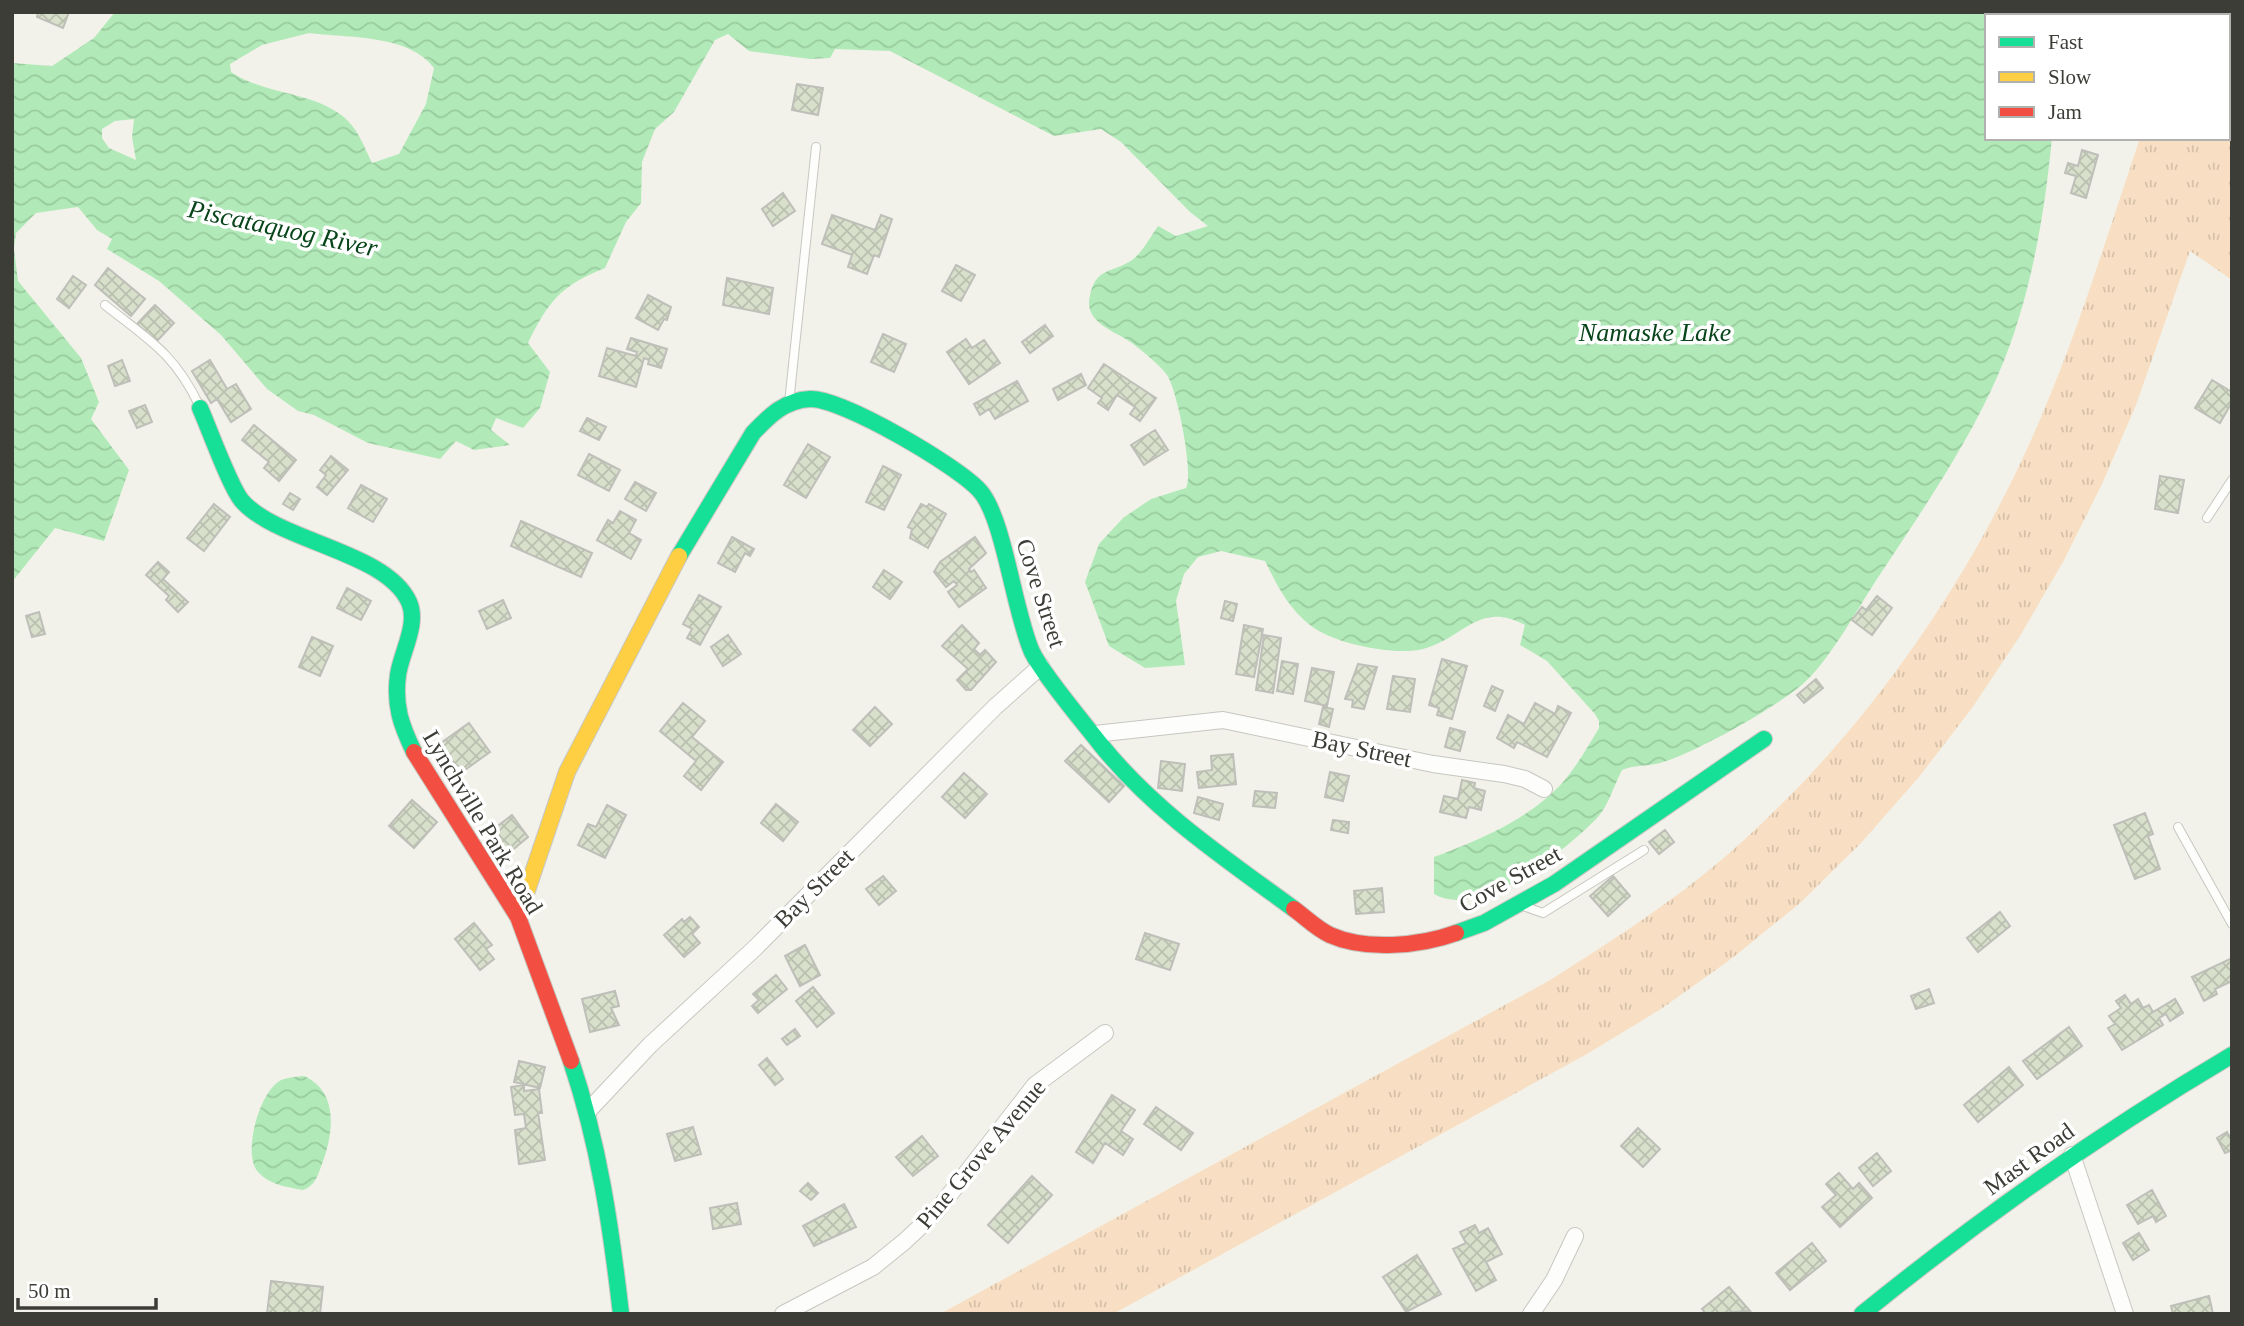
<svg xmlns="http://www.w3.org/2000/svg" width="2244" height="1326" font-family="'Times New Roman',serif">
<defs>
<pattern id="park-tufts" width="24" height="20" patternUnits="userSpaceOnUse" patternTransform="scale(1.75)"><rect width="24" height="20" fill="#f8dfc3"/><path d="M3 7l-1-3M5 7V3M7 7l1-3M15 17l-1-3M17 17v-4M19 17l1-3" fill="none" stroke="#d6c0a8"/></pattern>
<pattern id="water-waves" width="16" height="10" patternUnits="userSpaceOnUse" patternTransform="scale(1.75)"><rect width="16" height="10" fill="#b1eab8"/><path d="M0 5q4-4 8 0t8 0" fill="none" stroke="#99ca9f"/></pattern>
<pattern id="building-cross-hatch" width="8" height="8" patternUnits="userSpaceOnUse" patternTransform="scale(1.75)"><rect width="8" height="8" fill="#d8dfcb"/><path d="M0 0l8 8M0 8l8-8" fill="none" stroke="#bac0af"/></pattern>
</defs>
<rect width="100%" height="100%" fill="#f2f2ea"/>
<path fill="url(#park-tufts)" d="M2183 12H2232V280L2190 251 2136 405 2102 484 2063 562 2020 636 1972 708 1919 777 1861 843 1799 904 1731 959 1661 1009 1587 1054 1113 1314H940L1545 983C1614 940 1684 895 1744 840 1863 732 1960 595 2027 449 2073 349 2105 242 2140 138H2228V16H2182Z"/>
<path fill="url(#water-waves)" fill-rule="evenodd" d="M115 12H2073L2072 16H1987V138H2052C2044 219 2030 301 1998 375 1967 446 1921 512 1879 576 1857 609 1833 655 1806 681 1781 705 1696 752 1663 762 1649 767 1635 764 1622 770 1614 785 1609 805 1597 818 1567 849 1480 921 1434 894V857C1479 840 1530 819 1563 782 1577 766 1588 746 1599 728V721L1595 714 1547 661 1520 645 1525 625C1479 600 1464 638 1423 649 1395 656 1333 644 1310 625 1288 608 1277 585 1265 561L1221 551 1198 557 1184 574 1176 601 1185 665 1145 668 1109 646 1085 582 1099 544 1123 518 1151 499 1186 488C1194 474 1177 389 1167 375 1159 364 1142 351 1132 343 1114 330 1083 323 1090 295 1096 267 1113 273 1132 260 1143 252 1150 237 1158 226L1176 236 1208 226 1190 212 1121 142 1101 129 1054 136 890 51 835 49 830 58 810 59 749 51 728 34 715 40 674 112 655 129 642 162 641 203 626 222 605 268C561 285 548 302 528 343L550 372 540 408 523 428 496 418 491 430 510 445 474 450 456 441 440 459 368 443 314 415 298 411 267 389 221 335 159 281 107 249 112 239 97 230 78 207 36 213 16 233 14 248 18 281 81 358 99 402 91 419 129 470 104 541 55 528 12 582V63L52 66 94 38ZM309 33C347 38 409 34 434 68L426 104 399 154 372 163C365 149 359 131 347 120 316 91 266 96 231 72L230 64 262 45ZM134 119 132 137 136 160 109 148 102 138V129L115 121Z
M304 1076C340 1092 333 1135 322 1164 318 1175 315 1186 303 1190 287 1187 270 1185 258 1172 242 1154 259 1095 278 1082 285 1077 296 1077 304 1076Z"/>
<path fill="url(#building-cross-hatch)" stroke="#bebfb9" stroke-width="2" d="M38 12H69L63 28 37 17Z
M797 84 823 88 818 115 792 110Z
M2082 150 2098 155 2086 198 2071 193 2076 176 2065 173 2068 163 2078 166Z
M783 193 795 211 773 226 762 209Z
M832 215 875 230 881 215 892 219 879 257 874 255 867 274 848 267 852 255 822 244Z
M956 265 975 275 961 301 942 291Z
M108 268 145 299 131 316 95 285Z
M73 276 86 285 69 308 57 299Z
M727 278 773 288 769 314 723 305Z
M648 295 671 307 667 320 664 319 658 330 636 318Z
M155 305 174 323 156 342 137 324Z
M1045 325 1053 336 1030 353 1022 342Z
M883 334 906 344 894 372 871 362Z
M631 338 667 349 661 368 648 364 649 360 644 358 636 387 599 376 607 348 636 356 637 352 627 349Z
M966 339 972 348 984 340 1000 363 969 384 947 352Z
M122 360 130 381 115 386 108 366Z
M210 360 227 389 236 384 251 409 231 422 217 399 211 403 192 371Z
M1104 364 1156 398 1140 421 1130 414 1135 407 1117 395 1108 410 1098 403 1102 398 1088 388Z
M1081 374 1086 385 1058 400 1053 389Z
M2212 380 2232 392V402L2220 423 2195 408Z
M1017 381 1028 401 995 419 989 409 980 415 974 404Z
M145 405 152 422 137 428 129 411Z
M587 418 606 427 599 440 580 431Z
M254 425 296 460 279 481 264 468 269 462 242 440Z
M1155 430 1168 450 1144 465 1131 445Z
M808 444 830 457 806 498 784 485Z
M589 454 620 470 609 491 578 475Z
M331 456 348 470 327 495 317 487 326 475 320 470Z
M883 466 901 475 884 510 866 502Z
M2160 476 2184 480 2178 513 2155 509Z
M635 482 656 493 646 511 625 499Z
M361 485 387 499 373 522 348 508Z
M290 493 300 499 293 510 283 504Z
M214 504 230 517 204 551 187 538Z
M921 504 927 507 929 504 946 514 928 548 910 538 912 529 908 527Z
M620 511 636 520 629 533 641 540 631 559 597 540 608 520 613 523Z
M521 521 592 553 581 577 511 546Z
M732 537 754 549 750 556 745 553 735 572 718 563Z
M975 537 986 553 969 569 971 572 974 570 986 588 959 607 948 592 957 585 954 581 946 587 934 572 940 562Z
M158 562 169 572 163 579 188 602 178 612 166 600 169 596 146 575Z
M884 570 902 582 890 599 873 587Z
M347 588 371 601 361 620 337 608Z
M699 595 721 607 700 645 687 638 692 629 683 624Z
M1877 596 1892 608 1872 635 1852 620 1862 607 1866 610Z
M503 600 511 618 487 629 479 611Z
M1225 601 1237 604 1233 621 1221 618Z
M39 612 45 634 32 637 26 616Z
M962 625 979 643 974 649 980 655 985 650 996 662 971 690H966L957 680 968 669 942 646Z
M1244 625 1263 629 1254 677 1236 674Z
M728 635 741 654 723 666 711 647Z
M1264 635 1281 638 1273 693 1256 690Z
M312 637 333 646 320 676 299 667Z
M1442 659 1467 666 1452 719 1437 715 1439 708 1429 705Z
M1282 661 1298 664 1293 694 1277 691Z
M1358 664 1377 667 1364 709 1352 707 1353 700 1345 699Z
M1312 668 1334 672 1327 706 1305 701Z
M1393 676 1415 679 1410 712 1387 709Z
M1816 679 1823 688 1804 703 1797 695Z
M1492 686 1503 691 1495 711 1484 706Z
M683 703 705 721 692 737 723 762 701 790 684 776 696 761 660 731Z
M1535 703 1555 714 1558 706 1571 713 1547 757 1517 742 1514 748 1497 738 1508 715 1524 724Z
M875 707 892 724 870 746 853 730Z
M1323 707 1333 709 1329 727 1319 724Z
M469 723 490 752 455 777 434 748Z
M1450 728 1465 732 1460 751 1445 747Z
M1081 745 1124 786 1109 802 1065 761Z
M1233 754 1236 784 1199 788 1197 772 1212 770 1211 756Z
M1161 761 1185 764 1182 791 1158 788Z
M1330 772 1349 776 1343 801 1325 797Z
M964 773 987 794 965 818 942 797Z
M1462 780 1475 783 1474 788 1485 791 1481 810 1469 807 1466 818 1440 812 1444 796 1458 799Z
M1255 791 1277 793 1275 808 1253 806Z
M1198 797 1223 804 1219 820 1194 813Z
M412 800 437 822 414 848 389 826Z
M776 804 798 822 783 841 761 823Z
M607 805 626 815 605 858 578 845 588 824 596 827Z
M2145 813 2153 834 2148 836 2160 869 2135 879 2114 825Z
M512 815 528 837 503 858 485 836Z
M1333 820 1349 822 1348 833 1331 830Z
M1665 830 1674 842 1659 854 1649 842Z
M883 876 896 891 879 905 866 889Z
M1613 876 1630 896 1608 916 1590 896Z
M1382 888 1384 912 1356 914 1354 891Z
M2000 912 2010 926 1978 952 1967 938Z
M690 917 699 927 692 934 700 943 684 957 664 935 682 919 684 922Z
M474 923 492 945 486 949 494 959 480 970 455 939Z
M1145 933 1179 944 1170 970 1136 959Z
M805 945 820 975 800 986 785 956Z
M2232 958V981L2215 989 2217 994 2204 1001 2192 977Z
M776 975 787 989 758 1013 752 1006 759 1000 753 994Z
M813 987 834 1013 817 1027 796 1001Z
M1929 989 1934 1003 1916 1009 1911 996Z
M615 991 619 1006 611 1008 619 1025 590 1032 582 999Z
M2125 995 2131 1004 2138 999 2143 1008 2149 1005 2153 1012 2175 999 2183 1013 2170 1021 2166 1014 2159 1018 2163 1025 2122 1050 2108 1028 2115 1024 2109 1016 2121 1008 2116 1001Z
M2069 1027 2082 1046 2037 1079 2023 1061Z
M795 1029 800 1036 787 1045 782 1039Z
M767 1058 783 1079 775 1085 759 1065Z
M519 1061 545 1067 540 1088 514 1082Z
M2009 1067 2023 1085 1978 1122 1964 1105Z
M524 1085V1091L539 1089 542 1113H538L545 1160 519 1164 515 1130 526 1128 524 1114 515 1115 511 1087Z
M1112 1095 1135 1110 1121 1131 1133 1139 1123 1155 1105 1143 1093 1163 1076 1152Z
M1156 1107 1193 1133 1181 1150 1144 1124Z
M693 1127 701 1154 675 1161 667 1134Z
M1638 1128 1660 1149 1643 1167 1621 1146Z
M2227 1132 2229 1136 2232 1134V1150L2225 1153 2217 1138Z
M922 1136 938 1156 913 1176 896 1157Z
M1877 1153 1891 1171 1873 1186 1859 1168Z
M1839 1173 1853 1189 1859 1183 1872 1198 1840 1227 1822 1207 1836 1195 1826 1184Z
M1032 1176 1052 1195 1008 1243 988 1225Z
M808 1183 818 1193 811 1200 800 1191Z
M2152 1190 2166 1216 2156 1222 2153 1216 2138 1224 2127 1205Z
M737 1203 741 1224 713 1229 710 1208Z
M844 1204 856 1227 814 1246 803 1226Z
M1475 1225 1479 1233 1488 1228 1502 1254 1486 1262 1496 1280 1476 1291 1453 1249 1466 1243 1460 1232Z
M2139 1233 2149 1250 2133 1260 2123 1243Z
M1812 1243 1826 1261 1790 1290 1776 1273Z
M1417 1255 1441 1294 1406 1312 1383 1277Z
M271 1281 323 1287 320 1314H267Z
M1729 1287 1750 1311 1706 1314 1702 1309Z
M2209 1296 2213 1314H2173L2171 1306Z"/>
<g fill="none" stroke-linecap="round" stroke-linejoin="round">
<defs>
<path id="lane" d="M105 305C149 340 174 353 199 405
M789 403 816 147
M2207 518 2232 480
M2178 827 2232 924
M1523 906 1543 913 1644 850"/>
<path id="street" d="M2086 16V12
M1095 734 1223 720 1433 764 1504 774 1525 779 1544 789
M588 1111 650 1045 755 948 995 707 1041 666
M2072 1155 2125 1314
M783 1314 873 1267 905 1241 936 1212 1035 1085 1105 1033
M1531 1314 1554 1280 1575 1236"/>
<path id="fast" d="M200 408C209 428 230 487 242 501 278 542 386 551 409 602 419 624 401 653 398 675 394 706 401 725 414 752
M679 556 753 433C769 416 785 400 810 399 842 398 958 466 980 491 1004 518 1014 612 1032 652 1043 675 1084 723 1101 745 1155 812 1226 859 1294 909
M1456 933 1484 923 1554 884 1764 739
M571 1061C599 1144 611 1227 621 1314
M1862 1314C1979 1219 2102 1132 2232 1055"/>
<path id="slow" d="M518 917 567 772 679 556"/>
<path id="jam" d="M414 752 518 917 571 1061
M1294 909C1305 917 1317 929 1330 935 1366 951 1420 946 1456 933"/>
</defs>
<use href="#lane" stroke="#c7c7c1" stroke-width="10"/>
<use href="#street" stroke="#c7c7c1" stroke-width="18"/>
<use href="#fast" stroke="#c7c7c1" stroke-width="18"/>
<use href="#slow" stroke="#c7c7c1" stroke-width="18"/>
<use href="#jam" stroke="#c7c7c1" stroke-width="18"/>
<use href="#lane" stroke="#fdfdfc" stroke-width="8"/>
<use href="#street" stroke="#fdfdfc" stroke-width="16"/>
<use href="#fast" stroke="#16e098" stroke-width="16"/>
<use href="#slow" stroke="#ffcf43" stroke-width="16"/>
<use href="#jam" stroke="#f24e42" stroke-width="16"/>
</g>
<g text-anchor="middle" stroke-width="7" stroke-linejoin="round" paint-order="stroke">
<g font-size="24" fill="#3d3d37" stroke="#fff">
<text transform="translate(1041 593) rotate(72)" y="8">Cove Street</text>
<text transform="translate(1362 749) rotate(12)" y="8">Bay Street</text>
<text transform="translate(483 822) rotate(59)" y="8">Lynchville Park Road</text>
<text transform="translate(1510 879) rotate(-29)" y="8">Cove Street</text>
<text transform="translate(814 888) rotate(-45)" y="8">Bay Street</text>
<text transform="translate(981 1154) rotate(-50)" y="8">Pine Grove Avenue</text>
<text transform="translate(2029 1159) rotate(-36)" y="8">Mast Road</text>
</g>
<g font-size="26" font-style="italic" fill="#08451b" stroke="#fff">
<text transform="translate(283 228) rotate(12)" y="9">Piscataquog River</text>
<text x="1655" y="341">Namaske Lake</text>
</g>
</g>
<rect width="2244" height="1326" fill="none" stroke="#3d3d37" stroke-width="28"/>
<rect x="1985" y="14" width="245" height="126" fill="#ffffff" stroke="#b1b1af" stroke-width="2"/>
<rect x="1999" y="37" width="35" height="10" fill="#16e098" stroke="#b1b1af" stroke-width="2"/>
<text x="2048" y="49" font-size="21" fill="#3d3d37">Fast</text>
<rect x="1999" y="72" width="35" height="10" fill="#ffcf43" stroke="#b1b1af" stroke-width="2"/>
<text x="2048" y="84" font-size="21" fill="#3d3d37">Slow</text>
<rect x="1999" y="107" width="35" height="10" fill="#f24e42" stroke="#b1b1af" stroke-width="2"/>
<text x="2048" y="119" font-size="21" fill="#3d3d37">Jam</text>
<path d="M18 1298v10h138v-10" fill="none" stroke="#3d3d37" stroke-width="3.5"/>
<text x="28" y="1298" font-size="21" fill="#3d3d37" stroke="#ffffff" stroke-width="5" paint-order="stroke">50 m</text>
</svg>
